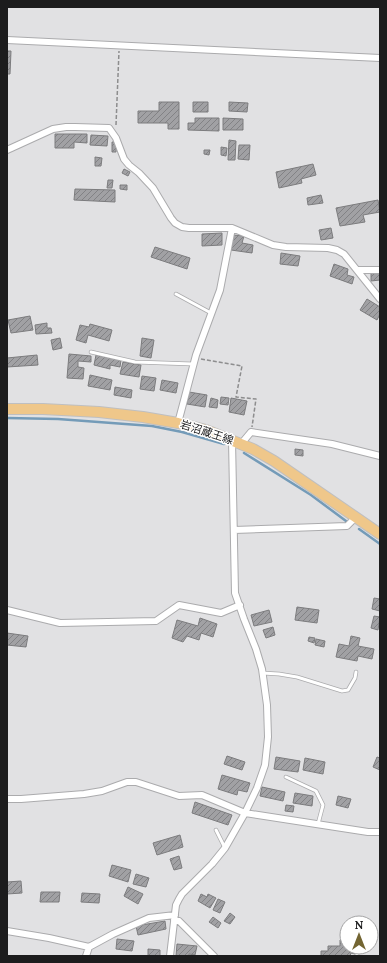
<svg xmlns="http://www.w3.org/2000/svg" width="387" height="963" font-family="Lora,'Noto Sans JP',serif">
<defs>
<pattern id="building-hatch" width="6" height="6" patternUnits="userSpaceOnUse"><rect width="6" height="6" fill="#a1a1a4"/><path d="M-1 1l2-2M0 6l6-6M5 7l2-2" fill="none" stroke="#828285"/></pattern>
</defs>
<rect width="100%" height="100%" fill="#e1e1e3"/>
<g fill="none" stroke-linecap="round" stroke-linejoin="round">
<path stroke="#749bb8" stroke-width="2.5" d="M7 418 58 419 152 426 182 432 224 444
M244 453 311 495 346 521
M359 529 380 544"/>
</g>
<path fill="url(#building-hatch)" stroke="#7c7c7e" d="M7 51H11L10 74H7Z
M159 102H179V129H168V123H138V111H159Z
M193 102H208V112H193Z
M229 102 248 103 247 112 229 111Z
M195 118H219V131L188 130V123H195Z
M223 118 243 119V130H223Z
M55 134H87V143L74 142V148H55Z
M91 135 108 136 107 146 90 145Z
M229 140 236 141 235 160H228Z
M112 142H117L116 152H112Z
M239 145H250L249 160 238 159Z
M221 147 227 148 226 156 221 155Z
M204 150H210L209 155 204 154Z
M95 157 102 158 101 166H95Z
M313 164 316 175 301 179 302 183 279 188 276 172Z
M124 169 130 172 128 176 122 173Z
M108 180H113L112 188H107Z
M120 185H127V190L120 189Z
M75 189 115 190V202L74 200Z
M321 195 323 203 308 205 307 198Z
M378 200 380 212 363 215 365 222 340 226 336 208Z
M331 228 333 238 321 240 319 230Z
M222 233V245L202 246V234Z
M233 235 244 236 242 243 253 245 252 253 231 250Z
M155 247 190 258 187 269 151 257Z
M281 253 300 256 298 266 280 264Z
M334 264 348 269 347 275 354 277 352 284 330 276Z
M371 273H380V280L371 281Z
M367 299 380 307V314L377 320 360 310Z
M30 316 33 330 11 333 8 320Z
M47 323V328H51L52 333 36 334 35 325Z
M90 324 112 330 109 341 88 335 86 343 76 340 80 325 89 327Z
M60 338 62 348 53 350 51 340Z
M142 338 154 340 151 358 140 356Z
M69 354 91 356V362L78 361V367L84 368 83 379 67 378Z
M37 355 38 365 7 367V358Z
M96 355 121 360 120 367 110 365V369L94 365Z
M123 362 141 365 139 377 120 374Z
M90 375 112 380 110 390 88 386Z
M142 376 156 378 154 391 140 389Z
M162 380 178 383 176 393 160 390Z
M115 387 132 390 131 398 114 395Z
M189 392 207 395 205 407 187 404Z
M221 397 229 398 228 405 220 404Z
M211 398 218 400 217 408 209 407Z
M231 398 247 401 244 415 229 412Z
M295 449 303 450V456L295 455Z
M374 598 380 599V611L372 609Z
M297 607 319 610 317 623 295 620Z
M269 610 272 622 254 626 251 615Z
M374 616 380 617 378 630 371 628Z
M200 618 217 624 213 637 201 633 199 640 187 636 183 642 172 638 177 620 198 626Z
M273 627 275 635 266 638 263 630Z
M7 633 28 636 26 647 7 645Z
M351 636 360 638 358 646 374 649 372 659 358 656 357 661 336 657 339 644 349 646Z
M309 637 315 638 314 643 308 641Z
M316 639 325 641 324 647 315 645Z
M227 756 245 762 242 770 224 764Z
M276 757 300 761 298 772 274 769Z
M377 757 380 758V770L373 767Z
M305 758 325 762 323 774 303 770Z
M222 775 250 783 247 792 238 790 237 795 218 789Z
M262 787 285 792 283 801 260 796Z
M295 793 313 796 312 806 293 803Z
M338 796 351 799 348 808 336 805Z
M195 802 232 815 228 825 192 813Z
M286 805 294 806 293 812 285 811Z
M180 835 183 847 157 855 153 843Z
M179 856 182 868 174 870 170 859Z
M112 865 131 870 128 882 109 876Z
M136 874 149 878 146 887 133 884Z
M21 881 22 893 7 894V882Z
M128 887 143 894 138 904 124 896Z
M41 892H60L59 902H40Z
M82 893 100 894 99 903 81 902Z
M201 894 207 897 208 894 216 898 210 908 198 901Z
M218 899 225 902 220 913 213 910Z
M230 913 235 917 230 924 224 921Z
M213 917 221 923 218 928 209 922Z
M165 921 166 929 138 935 136 926Z
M117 939 134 941 132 951 116 949Z
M340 940H347V947H355V954L351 953 350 956H321V951H328V946H340Z
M177 944 197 946 195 955 189 954V956H176Z
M148 949 160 950V956H148Z"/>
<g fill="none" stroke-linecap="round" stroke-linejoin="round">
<defs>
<path id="service" d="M176 294 211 313
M91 352 135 362 193 364
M262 673 279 674 297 677 342 691 348 690 355 678 356 672
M286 777 316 791 323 805 318 824
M216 830 225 848
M357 956V952"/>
<path id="minor" d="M7 40 380 58
M7 150 53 129 66 127H75L109 128 116 138 124 159 129 165 139 173 153 188 171 218 175 223 182 227 189 228H232L273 245 286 247 328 248 337 250 344 254 380 299
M357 270H380
M178 423 196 355 220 290 232 228
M241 444 251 432 332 444 380 456
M234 530 347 526 356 517
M7 610 60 623 156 621 179 605 221 613 240 605
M7 799H21L84 794 102 791 127 782H136L179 796 202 795 245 813 368 832H380
M174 920 179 921 214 956
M7 931 49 938 89 947
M86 956 89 947 113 934 149 918 175 915
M170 956 176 905 179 899 182 894 212 864 225 848 245 813 257 788 265 765 268 737 267 705 262 669 256 649 244 619 235 593 232 440"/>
<path id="primary" d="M7 409H43L99 412 143 417 178 423 206 430 253 449 274 461 380 534"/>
</defs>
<use href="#service" stroke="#ababad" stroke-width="4.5"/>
<use href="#minor" stroke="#ababad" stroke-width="8"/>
<use href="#primary" stroke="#bfbfc0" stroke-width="12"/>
<path stroke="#8d8d8e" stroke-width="1.5" stroke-dasharray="4 2" stroke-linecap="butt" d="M116 125 119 51
M201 359 242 366 236 397 256 399 252 427"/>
<use href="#service" stroke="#fff" stroke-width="3"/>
<use href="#minor" stroke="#fff" stroke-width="6"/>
<use href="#primary" stroke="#efc78a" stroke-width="10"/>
</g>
<g text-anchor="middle" stroke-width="3" stroke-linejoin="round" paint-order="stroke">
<g font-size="11" fill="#1c1c1d" stroke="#fff">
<text transform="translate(207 432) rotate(18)" y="4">岩沼蔵王線</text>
</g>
</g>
<rect width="387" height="963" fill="none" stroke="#1c1c1d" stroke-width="16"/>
<g transform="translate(359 935)"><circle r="19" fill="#ffffff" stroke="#a4a4a5"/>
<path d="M0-3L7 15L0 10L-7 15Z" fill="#736532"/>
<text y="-6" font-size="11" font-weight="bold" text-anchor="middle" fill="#1c1c1d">N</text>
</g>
</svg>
